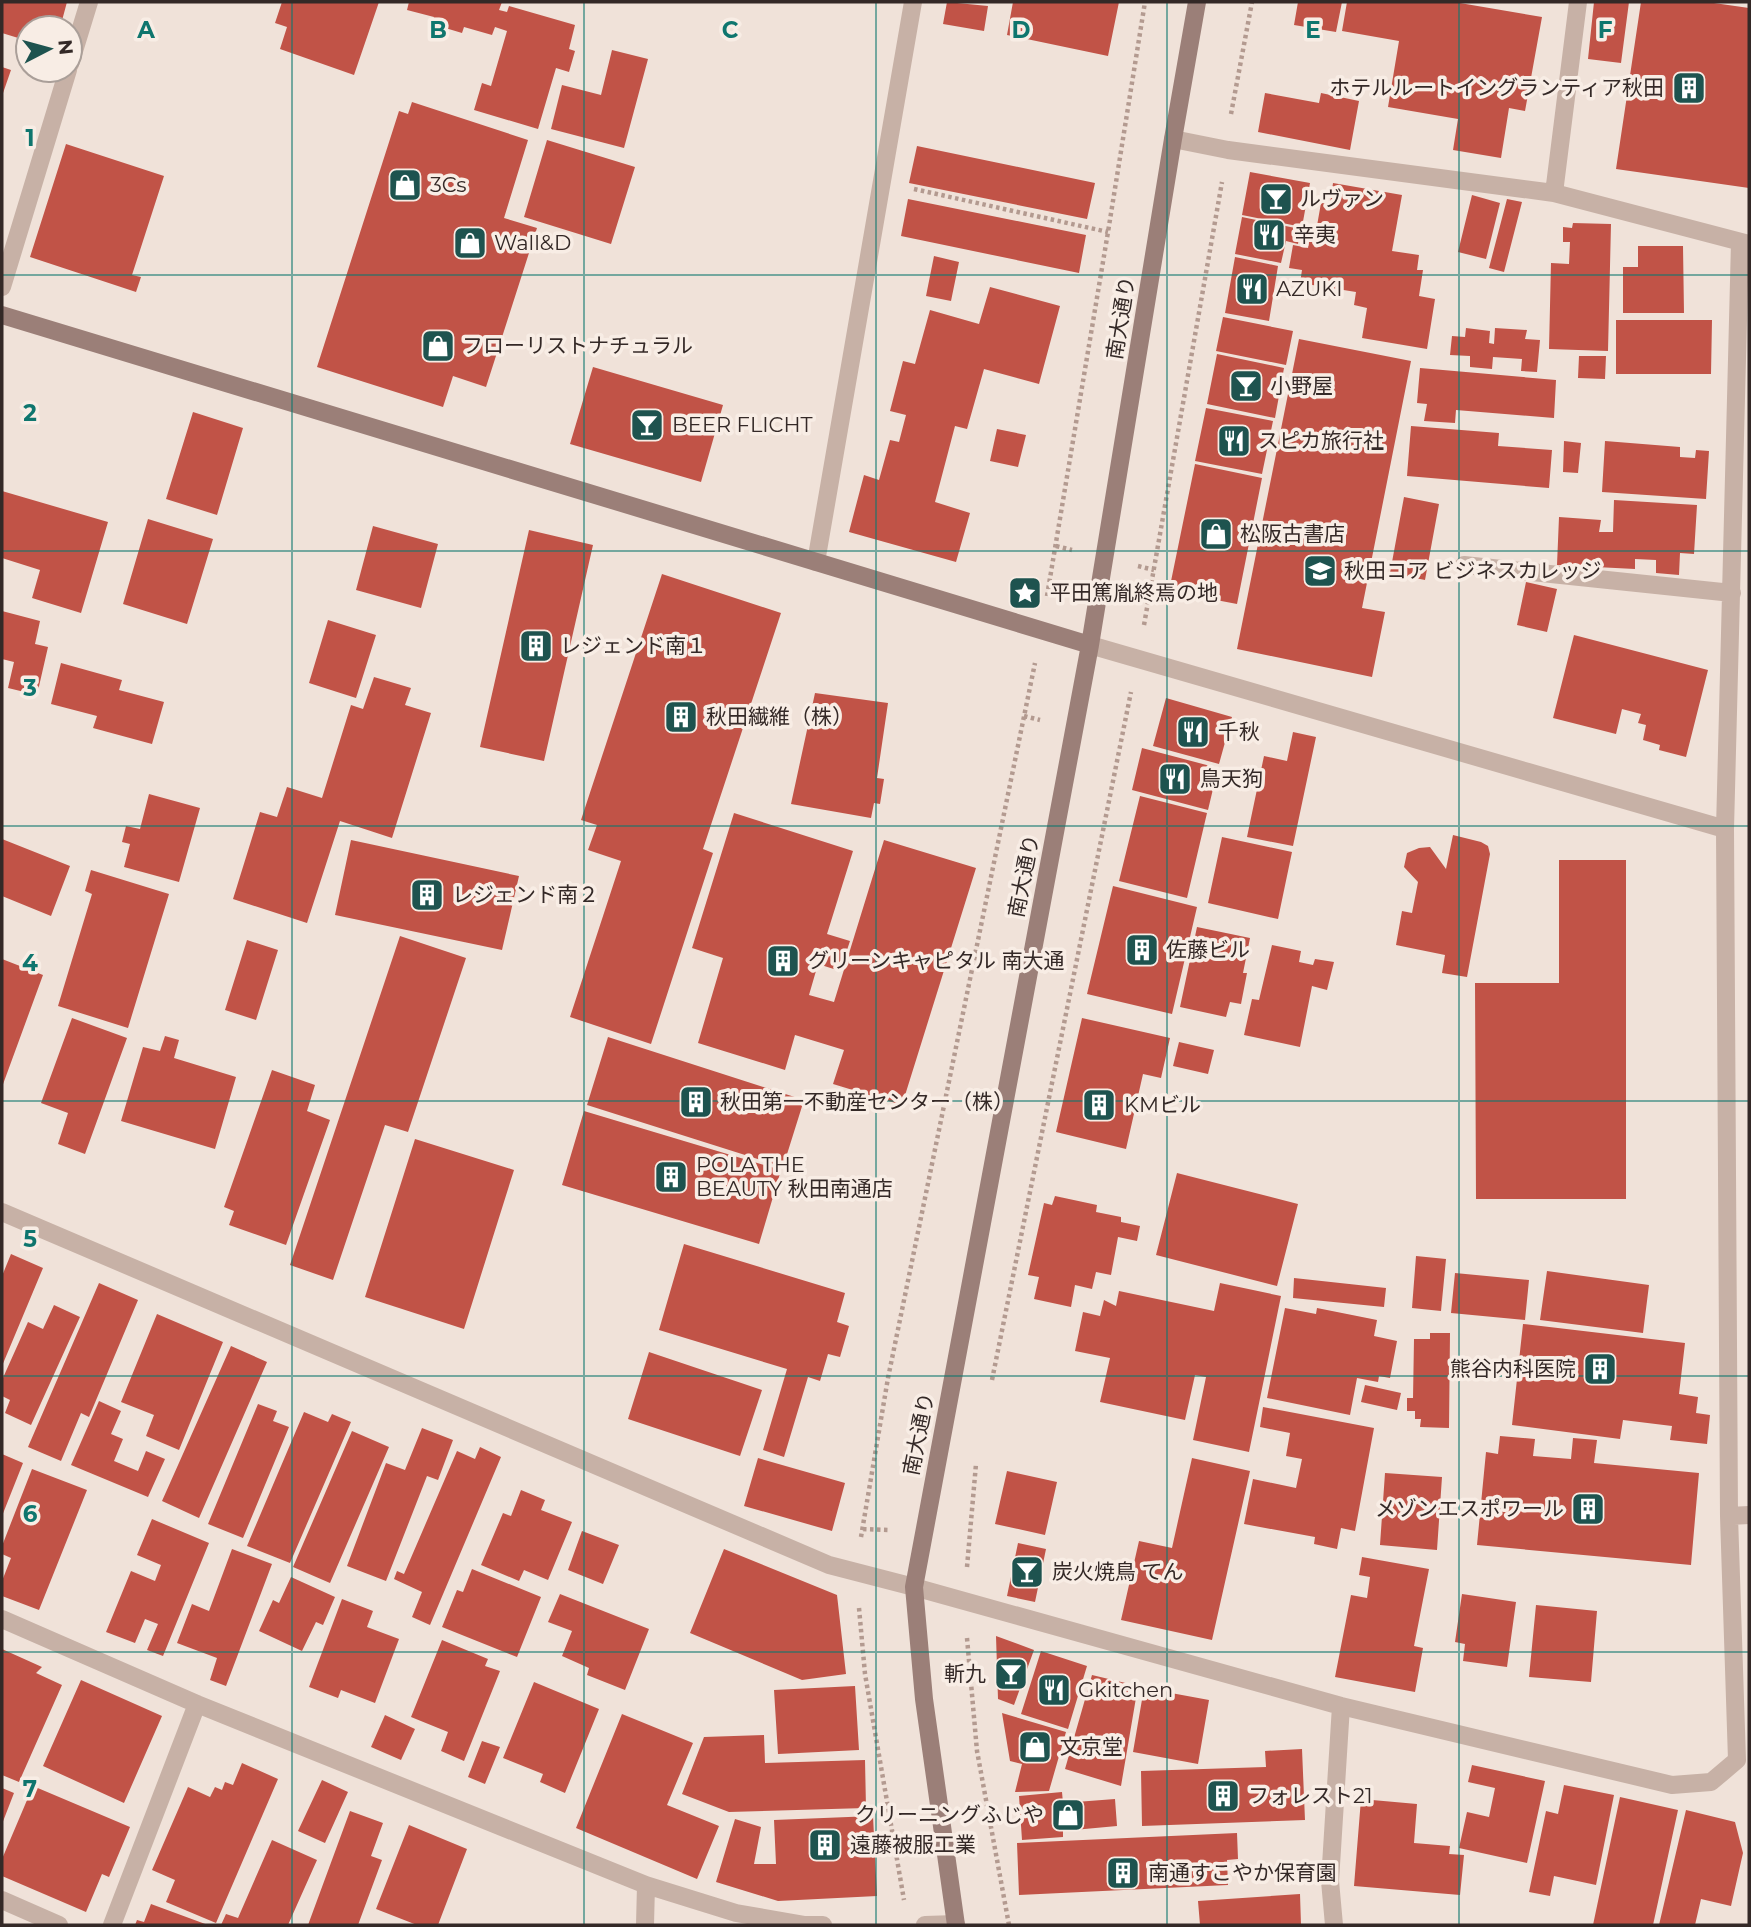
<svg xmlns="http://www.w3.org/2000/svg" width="1751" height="1927" font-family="Montserrat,'Noto Sans JP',sans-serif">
<rect width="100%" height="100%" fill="#f0e2d9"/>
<path fill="#c15347" d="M2 2H67L60 28H28V41L2 33Z
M282 2H379L354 75 280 49 287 27 275 23Z
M409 2H502L499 10 507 12 509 6 575 25 569 49 575 51 569 72 556 68 538 129 474 110 482 83 491 86 507 31 495 27 492 35 464 27 462 33 432 24 434 17 407 10Z
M947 2 988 6 984 31 943 24Z
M1013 2H1119L1108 56 1007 35Z
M1298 2H1342L1336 32 1294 25Z
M1347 2H1454L1542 17 1525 111 1509 108 1501 158 1453 150 1458 119 1388 107 1399 41 1342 31Z
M1594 2H1629L1621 63 1588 59Z
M1641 2H1707L1749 8V188L1616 169Z
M612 50 648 59 624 148 551 129 562 85 601 95Z
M2 67 11 70 2 96Z
M1265 93 1319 103 1321 93 1359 101 1350 150 1258 132Z
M412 102 528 140 504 218 537 228 486 387 453 376 443 407 317 367 399 111 408 114Z
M547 140 635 167 611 244 524 217Z
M66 144 164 176 132 275 141 277 136 292 30 257Z
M917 146 1095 183 1087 219 909 183Z
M1250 172 1310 183 1302 227 1242 215Z
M1333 183 1402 195 1392 251 1419 255 1417 270H1423L1419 296 1435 299 1427 349 1362 338 1367 308 1354 305 1356 292 1300 283 1302 270 1289 268 1293 245 1308 248 1310 236 1315 237 1321 203 1330 204Z
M1472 195 1500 203 1486 259 1458 252Z
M908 199 1086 235 1079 273 901 236Z
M1507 199 1522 202 1504 272 1489 268Z
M1242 217 1300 229 1298 244 1286 241 1281 263 1235 254Z
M1573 223 1611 224 1608 351 1549 349 1551 263 1569 264 1570 242H1563V227L1572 228Z
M1638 246H1683L1684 313H1623V267H1638Z
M934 256 959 262 951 301 926 296Z
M1235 257 1278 266 1269 321 1225 313Z
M990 287 1060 306 1039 384 984 369 967 429 955 426 935 502 970 513 956 562 849 532 864 475 879 480 890 440 899 442 906 415 890 411 903 361 915 364 930 310 979 324Z
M1223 317 1293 331 1286 365 1216 351Z
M1616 320H1712L1711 374H1616Z
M1466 328 1490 331 1489 343 1494 344 1495 328 1527 330 1525 339 1540 340 1537 372 1521 371 1522 359 1493 357 1492 369 1470 367V356L1450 355 1452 336 1465 337Z
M1299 339 1411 361 1362 608 1385 612 1372 677 1237 649Z
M1217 354 1284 368 1275 418 1207 404Z
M1579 356H1606L1605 379 1578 378Z
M593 367 723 405 701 482 570 444Z
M1420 368 1556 380 1554 418 1456 410 1455 423 1424 421 1427 404 1417 403Z
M1206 408 1273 421 1262 474 1195 461Z
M193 412 243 428 217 515 166 499Z
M1411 426 1499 433 1498 446 1552 450 1549 488 1407 476Z
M997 429 1026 435 1018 467 990 461Z
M1564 441 1581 443 1578 473 1563 472Z
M1605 441 1680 447V457L1695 458 1696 450 1709 451 1706 499 1602 492Z
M1195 464 1262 478 1237 604 1169 591Z
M2 491 108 522 81 613 32 598 40 570 2 558Z
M1404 497 1439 504 1425 580 1390 573Z
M1614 500 1697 505 1694 554 1680 553 1679 575 1656 573V560L1635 559V569L1557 565 1559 517 1601 520 1599 532H1613Z
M148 519 213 539 187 624 123 604Z
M373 526 438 544 421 608 356 590Z
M529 530 593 545 544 761 480 747Z
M662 574 781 613 703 849 713 853 651 1044 570 1017 621 861 588 850 597 825 581 820Z
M1526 582 1557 589 1547 632 1517 625Z
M2 611 40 621 35 644 48 647 37 695 8 688 14 662 2 659Z
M328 620 376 635 356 698 309 683Z
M1574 635 1708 670 1686 757 1659 750 1660 745 1643 740 1646 725 1638 723 1641 714 1622 709 1616 734 1553 718Z
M61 663 122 680 119 690 164 702 152 744 93 728 97 716 51 704Z
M374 677 411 688 405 705 431 713 392 838 340 821 307 923 233 899 260 812 277 817 287 787 322 798 351 705 363 709Z
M815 693 888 703 877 778 884 779 880 804 874 803 871 818 791 804Z
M1166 698 1232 717 1219 764 1153 746Z
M1293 732 1316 737 1293 846 1247 837 1264 756 1287 761Z
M1142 748 1218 768 1208 810 1132 790Z
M149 794 200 808 179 882 124 867 130 844 122 842 126 826 140 829Z
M1140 796 1207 813 1187 898 1119 881Z
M734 813 853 851 827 934 850 941 840 971 818 964 809 995 834 1002 884 840 976 868 902 1105 833 1084 844 1050 795 1035 785 1070 698 1043 723 958 692 948Z
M1453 835 1481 842 1488 846 1490 854 1467 977 1442 973 1445 955 1396 945 1402 911 1412 913 1418 882 1404 867 1407 853 1419 848 1430 847 1446 869Z
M1222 837 1292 852 1278 919 1208 903Z
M2 839 70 866 51 916 2 896Z
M351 840 519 876 502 950 335 915Z
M1559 860H1626V1199H1476L1475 983H1559Z
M91 870 169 894 128 1028 58 1006 92 894 85 891Z
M1113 886 1197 907 1172 1014 1087 994Z
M1197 927 1250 938 1243 973H1247L1241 1004 1230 1002 1226 1017 1180 1007Z
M400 936 466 958 408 1132 385 1125 333 1280 290 1265Z
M247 940 278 950 256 1020 225 1010Z
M1272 945 1301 951 1299 962 1313 965 1315 959 1334 962 1327 990 1312 986 1300 1047 1244 1035 1252 999 1259 1000Z
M2 959 43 975 2 1087Z
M72 1018 127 1038 85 1154 58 1144 68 1113 41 1103Z
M1082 1018 1170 1038 1161 1078 1143 1074 1126 1149 1056 1132Z
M165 1036 179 1040 174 1058 236 1077 215 1149 121 1121 143 1047 160 1051Z
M608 1037 804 1100 783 1167 587 1105Z
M1179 1042 1214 1050 1208 1074 1173 1066Z
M272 1070 315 1085 307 1111 330 1120 286 1245 229 1225 234 1211 224 1207Z
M584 1111 781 1170 759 1244 562 1185Z
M415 1139 514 1170 464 1329 365 1297Z
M1177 1173 1298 1204 1277 1286 1156 1255Z
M1055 1196 1097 1205 1096 1212 1121 1217V1222L1140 1226 1137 1241 1118 1237 1111 1275 1096 1272 1092 1289 1075 1285 1071 1307 1034 1299 1039 1277 1028 1275 1044 1203 1052 1205Z
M684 1244 845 1293 837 1322 849 1326 840 1357 828 1354 820 1381 808 1377 784 1457 763 1450 787 1369 659 1330Z
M11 1254 43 1268 2 1366V1276Z
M1416 1256 1446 1259 1441 1311 1412 1308Z
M1547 1271 1649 1285 1643 1333 1540 1320Z
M1455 1273 1529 1280 1525 1320 1451 1313Z
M1294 1278 1386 1288 1384 1307 1293 1298Z
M99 1283 138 1300 89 1417 81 1413 61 1461 28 1447Z
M1220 1283 1281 1296 1249 1452 1193 1440 1206 1377 1195 1375 1185 1420 1100 1402 1110 1358 1075 1351 1083 1312 1100 1316 1104 1300 1116 1306 1119 1291 1214 1311Z
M54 1305 80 1317 31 1425 5 1413 10 1400 2 1396V1380L28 1322 43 1329Z
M1285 1308 1316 1314 1317 1308 1377 1320 1374 1336 1397 1341 1390 1378 1379 1376 1378 1382 1357 1378 1350 1415 1267 1398Z
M157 1314 223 1342 179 1450 146 1436 154 1415 121 1402Z
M1523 1324 1685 1343 1679 1394 1698 1397 1696 1413 1710 1415 1707 1444 1670 1440 1672 1426 1623 1420 1620 1439 1512 1425Z
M1430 1333H1450L1449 1428 1420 1427 1421 1419H1415V1411H1407V1398H1413L1414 1339H1430Z
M231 1346 267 1362 199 1518 162 1501Z
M649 1352 762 1390 740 1456 628 1419Z
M1365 1385 1401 1393 1397 1410 1361 1402Z
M99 1401 121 1411 111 1434 123 1439 114 1461 138 1471 146 1451 165 1459 148 1497 71 1465Z
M258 1404 277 1411 273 1421 289 1427 243 1538 208 1524Z
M1263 1407 1374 1428 1355 1531 1341 1528 1337 1549 1314 1544 1315 1537 1244 1524 1253 1479 1296 1488 1302 1459 1286 1456 1290 1433 1260 1427Z
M304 1412 328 1422 332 1414 351 1422 290 1563 247 1546Z
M422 1428 453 1440 438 1480 427 1476 386 1581 347 1566 386 1463 405 1470Z
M352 1431 389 1447 330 1583 293 1567Z
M1500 1436 1535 1439 1533 1456 1571 1459 1573 1438 1597 1440 1594 1463 1699 1473 1691 1565 1477 1545 1486 1452 1498 1454Z
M480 1447 501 1457 430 1625 412 1617 422 1592 394 1579 397 1571 404 1574 457 1451 475 1459Z
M2 1454 23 1463 2 1516Z
M758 1458 845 1483 832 1531 744 1506Z
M1192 1458 1250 1471 1212 1640 1121 1620 1139 1541 1172 1548Z
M32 1469 87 1490 39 1610 2 1596V1581L11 1558 2 1554V1546Z
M1007 1471 1057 1482 1045 1535 995 1524Z
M1385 1473 1442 1477 1437 1550 1380 1545Z
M521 1490 545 1500 541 1510 572 1522 548 1580 524 1570 519 1581 481 1565 503 1513 511 1516Z
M152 1519 209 1543 163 1656 147 1650 158 1624 145 1619 135 1643 106 1632 131 1571 155 1581 161 1565 137 1555Z
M582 1531 619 1545 603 1584 568 1570Z
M1018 1543 1046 1549 1035 1602 1007 1596Z
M232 1549 272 1564 226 1686 210 1680 217 1658 177 1643 192 1604 209 1611Z
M724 1549 837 1595 846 1674 802 1680 690 1633Z
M1362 1557 1429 1569 1414 1646 1423 1648 1415 1692 1335 1677 1351 1595 1367 1598 1370 1577 1359 1575Z
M472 1569 541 1597 517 1657 442 1627 457 1590 463 1592Z
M291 1577 335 1597 323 1625 316 1622 302 1651 259 1631 273 1600 279 1603Z
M560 1594 649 1629 625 1690 587 1675 589 1668 562 1656 572 1631 548 1622Z
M1462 1594 1516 1602 1507 1667 1463 1661 1465 1644 1455 1642Z
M342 1599 373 1611 367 1627 399 1639 375 1703 341 1690 338 1698 309 1687Z
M1536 1605 1597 1611 1591 1682 1529 1677Z
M996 1636 1034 1650 1014 1705 998 1699Z
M442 1640 488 1659 485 1666 500 1671 464 1761 441 1751 448 1732 411 1717Z
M2 1649 42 1667 36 1673 62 1685 19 1782 2 1775Z
M1041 1651 1087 1666 1068 1729 1021 1714Z
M1092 1675 1138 1686 1121 1786 1065 1769Z
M81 1680 162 1716 124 1803 43 1766Z
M534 1682 599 1709 565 1793 540 1782 543 1774 503 1758Z
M855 1686 859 1750 778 1754 774 1690Z
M1144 1688 1209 1700 1198 1764 1133 1752Z
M1002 1713 1066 1732 1049 1791 1015 1792 1022 1764 1010 1761Z
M622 1714 693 1743 667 1805 719 1826 697 1879 576 1828Z
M385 1715 415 1729 401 1760 371 1747Z
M764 1735 765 1763 865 1760 866 1808 729 1812 682 1794 704 1737Z
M482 1741 500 1747 485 1784 468 1777Z
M1302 1749 1305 1820 1142 1826 1141 1771 1266 1767 1265 1751Z
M242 1763 278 1779 216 1923 166 1902 175 1880 152 1870 188 1787 210 1797 215 1787 222 1790 225 1782 233 1785Z
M1472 1765 1545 1781 1527 1863 1459 1848 1467 1812 1489 1817 1495 1788 1468 1782Z
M322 1780 348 1792 325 1843 298 1831Z
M1564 1785 1614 1795 1596 1885 1554 1876 1550 1896 1529 1892 1546 1811 1558 1814Z
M33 1786 130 1827 109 1877 102 1874 86 1912 2 1876V1859Z
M2 1788 14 1793 2 1824Z
M1062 1792 1063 1803 1115 1799 1117 1826 1063 1831V1837L1022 1840 1019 1796Z
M1620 1797 1678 1810 1653 1925H1593Z
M1361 1799 1417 1804 1414 1843 1450 1846 1449 1854 1464 1855 1460 1895 1354 1886Z
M1686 1810 1735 1822 1743 1853 1731 1906 1701 1899 1695 1925H1659Z
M350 1811 383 1823 371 1856 382 1860 358 1925H308Z
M873 1816 877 1896 778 1901 716 1882 735 1819 761 1827 754 1864H776L774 1820Z
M409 1825 467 1849 438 1925H417L376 1909Z
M1237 1833 1238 1859 1227 1860 1228 1885 1019 1895 1017 1843Z
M272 1840 317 1860 288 1925H221L226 1914 238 1918Z
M1300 1894 1301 1925H1200L1198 1901Z
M151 1904 208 1925H135L137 1920 144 1922Z"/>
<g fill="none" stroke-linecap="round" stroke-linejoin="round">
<path stroke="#b39a90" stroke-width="4.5" stroke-dasharray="3.5 3.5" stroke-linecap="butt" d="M1231 114 1252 2
M914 189 1108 232
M1056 546 1072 550
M1138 566 1154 570
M1047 596 1108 232 1145 2
M1144 625 1222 182
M1024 716 1040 720
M992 1380 1131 692
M863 1529 889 1530
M861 1537 888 1378 1035 663
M967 1567 976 1464
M859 1608 865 1674 904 1900
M967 1638 977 1751 1009 1925"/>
<path stroke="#c7b1a6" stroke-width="18" d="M70 64 89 2
M2 287 68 70"/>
<path stroke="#c7b1a6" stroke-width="18" d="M1173 139 1228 150 1554 193 1749 244
M1554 193 1578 2
M816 562 913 2
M1464 565 1732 593
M1090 645 1725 829
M2 1212 829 1565 914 1587 1341 1706 1672 1785 1711 1782 1737 1760 1729 1516 1725 829 1740 242
M1729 1516 1749 1515
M2 1619 197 1704 646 1885 736 1913 805 1925H823
M2 1900 59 1925
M112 1925 197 1704
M645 1925 646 1885
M925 1925 956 1924
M1334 1925 1330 1881 1341 1706"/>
<path stroke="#9b7f78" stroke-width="18" d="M2 315 1090 645
M956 1925 924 1699 914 1587 1090 645 1173 139 1197 2"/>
</g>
<path fill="none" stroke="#0f766e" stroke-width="2" stroke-opacity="0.55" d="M292 2V1925M584 2V1925M876 2V1925M1167 2V1925M1459 2V1925M2 275H1749M2 551H1749M2 826H1749M2 1101H1749M2 1376H1749M2 1652H1749"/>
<defs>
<symbol id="building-square" viewBox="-11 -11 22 22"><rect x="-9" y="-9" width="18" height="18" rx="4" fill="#1e534f" stroke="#f8ede5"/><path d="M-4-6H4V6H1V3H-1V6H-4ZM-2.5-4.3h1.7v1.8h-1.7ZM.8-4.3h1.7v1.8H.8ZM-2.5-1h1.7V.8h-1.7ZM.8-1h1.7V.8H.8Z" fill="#fff"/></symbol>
<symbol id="shop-square" viewBox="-11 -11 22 22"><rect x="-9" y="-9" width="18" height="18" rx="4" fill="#1e534f" stroke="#f8ede5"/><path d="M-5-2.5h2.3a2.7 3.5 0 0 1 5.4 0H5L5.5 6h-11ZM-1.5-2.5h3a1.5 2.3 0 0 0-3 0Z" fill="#fff"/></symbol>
<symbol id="bar-square" viewBox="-11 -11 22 22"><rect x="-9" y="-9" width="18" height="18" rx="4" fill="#1e534f" stroke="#f8ede5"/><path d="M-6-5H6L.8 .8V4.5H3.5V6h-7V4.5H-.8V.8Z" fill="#fff"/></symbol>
<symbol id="restaurant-square" viewBox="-11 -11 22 22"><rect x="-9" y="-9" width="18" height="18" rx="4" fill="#1e534f" stroke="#f8ede5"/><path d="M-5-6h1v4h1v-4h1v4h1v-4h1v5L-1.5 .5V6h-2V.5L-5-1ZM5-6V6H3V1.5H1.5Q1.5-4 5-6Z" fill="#fff"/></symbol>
<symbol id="university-square" viewBox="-11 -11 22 22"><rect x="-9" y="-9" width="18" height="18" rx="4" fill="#1e534f" stroke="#f8ede5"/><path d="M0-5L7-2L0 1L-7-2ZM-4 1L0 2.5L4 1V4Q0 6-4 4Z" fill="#fff"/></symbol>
<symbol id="sight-square" viewBox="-11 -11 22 22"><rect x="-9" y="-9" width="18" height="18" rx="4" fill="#1e534f" stroke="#f8ede5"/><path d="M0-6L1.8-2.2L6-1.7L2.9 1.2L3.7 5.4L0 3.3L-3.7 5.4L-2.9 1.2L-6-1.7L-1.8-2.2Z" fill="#fff"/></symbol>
</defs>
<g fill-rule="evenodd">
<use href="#building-square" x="1670" y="69" width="38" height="38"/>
<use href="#shop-square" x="386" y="166" width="38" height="38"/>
<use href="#bar-square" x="1257" y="180" width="38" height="38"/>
<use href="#restaurant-square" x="1250" y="216" width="38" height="38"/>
<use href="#shop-square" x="451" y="224" width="38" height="38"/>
<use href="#restaurant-square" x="1233" y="270" width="38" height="38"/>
<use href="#shop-square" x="419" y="327" width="38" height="38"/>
<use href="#bar-square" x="1227" y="367" width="38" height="38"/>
<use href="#bar-square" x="628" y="406" width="38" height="38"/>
<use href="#restaurant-square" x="1215" y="422" width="38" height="38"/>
<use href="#shop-square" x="1197" y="515" width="38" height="38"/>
<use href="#university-square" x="1301" y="552" width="38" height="38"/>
<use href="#sight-square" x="1006" y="574" width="38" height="38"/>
<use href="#building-square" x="517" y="627" width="38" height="38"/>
<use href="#building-square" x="662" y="698" width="38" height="38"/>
<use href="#restaurant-square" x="1174" y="713" width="38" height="38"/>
<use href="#restaurant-square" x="1156" y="760" width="38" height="38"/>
<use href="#building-square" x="408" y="876" width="38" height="38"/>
<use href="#building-square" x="1123" y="931" width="38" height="38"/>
<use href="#building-square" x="764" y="942" width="38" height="38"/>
<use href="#building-square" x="677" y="1083" width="38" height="38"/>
<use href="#building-square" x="1080" y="1086" width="38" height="38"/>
<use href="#building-square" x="652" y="1158" width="38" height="38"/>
<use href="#building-square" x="1581" y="1350" width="38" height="38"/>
<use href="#building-square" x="1569" y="1490" width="38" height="38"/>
<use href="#bar-square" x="1008" y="1553" width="38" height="38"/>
<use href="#bar-square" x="992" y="1655" width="38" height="38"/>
<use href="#restaurant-square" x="1035" y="1671" width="38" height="38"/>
<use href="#shop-square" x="1016" y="1728" width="38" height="38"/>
<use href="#building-square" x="1204" y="1777" width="38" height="38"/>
<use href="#shop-square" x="1049" y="1796" width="38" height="38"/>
<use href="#building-square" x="806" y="1826" width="38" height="38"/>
<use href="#building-square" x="1104" y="1854" width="38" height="38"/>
</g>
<g text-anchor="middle" stroke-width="7" stroke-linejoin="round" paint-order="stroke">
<g font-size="21" fill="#342927" stroke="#f8ede5" text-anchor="start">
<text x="1664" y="95" text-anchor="end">ホテルルートイングランティア秋田</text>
<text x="430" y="192">3Cs</text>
<text x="1300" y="206">ルヴァン</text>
<text x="1294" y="242">辛夷</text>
<text x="494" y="250">Wall&amp;D</text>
<text x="1276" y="296">AZUKI</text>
<text x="462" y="353">フローリストナチュラル</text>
<text x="1270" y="393">小野屋</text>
<text x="672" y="432">BEER FLICHT</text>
<text x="1258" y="448">スピカ旅行社</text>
<text x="1240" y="541">松阪古書店</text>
<text x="1344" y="578">秋田コア ビジネスカレッジ</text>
<text x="1050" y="600">平田篤胤終焉の地</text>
<text x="560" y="653">レジェンド南１</text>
<text x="706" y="724">秋田繊維（株）</text>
<text x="1218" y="739">千秋</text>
<text x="1200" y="786">鳥天狗</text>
<text x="452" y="902">レジェンド南２</text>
<text x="1166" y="957">佐藤ビル</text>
<text x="808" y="968">グリーンキャピタル 南大通</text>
<text x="720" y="1109">秋田第一不動産センター（株）</text>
<text x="1124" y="1112">KMビル</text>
<text x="696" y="1172">POLA THE<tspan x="696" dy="24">BEAUTY 秋田南通店</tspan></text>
<text x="1576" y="1376" text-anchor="end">熊谷内科医院</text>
<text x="1564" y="1516" text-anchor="end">メゾンエスポワール</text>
<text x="1052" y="1579">炭火焼鳥 てん</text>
<text x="986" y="1681" text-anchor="end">斬九</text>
<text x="1078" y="1697">Gkitchen</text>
<text x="1060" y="1754">文京堂</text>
<text x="1248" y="1803">フォレスト21</text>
<text x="1044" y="1822" text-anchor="end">クリーニングふじや</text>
<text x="850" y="1852">遠藤被服工業</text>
<text x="1148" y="1880">南通すこやか保育園</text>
</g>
<g font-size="21" fill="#342927" stroke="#f8ede5">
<text transform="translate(1121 318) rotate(-81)" y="7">南大通り</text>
<text transform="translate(1024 876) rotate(-79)" y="7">南大通り</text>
<text transform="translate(919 1434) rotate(-79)" y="7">南大通り</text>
</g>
</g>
<g font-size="23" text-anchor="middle" font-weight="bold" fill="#0f766e" stroke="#f8ede5" stroke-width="7" stroke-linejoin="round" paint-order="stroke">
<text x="146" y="38">A</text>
<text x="438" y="38">B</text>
<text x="730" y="38">C</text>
<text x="1021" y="38">D</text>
<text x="1313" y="38">E</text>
<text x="1605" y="38">F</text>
<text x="30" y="146">1</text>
<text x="30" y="421">2</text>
<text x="30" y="696">3</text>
<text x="30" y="971">4</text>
<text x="30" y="1247">5</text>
<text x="30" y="1522">6</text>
<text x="30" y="1797">7</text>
</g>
<rect width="1751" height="1927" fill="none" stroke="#342927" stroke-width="7"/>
<g transform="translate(49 49) rotate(84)"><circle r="33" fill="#f8ede5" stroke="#aa9f99" stroke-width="2"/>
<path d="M0-5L12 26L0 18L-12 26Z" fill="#1e534f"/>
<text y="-10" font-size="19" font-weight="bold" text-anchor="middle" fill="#342927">N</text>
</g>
</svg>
